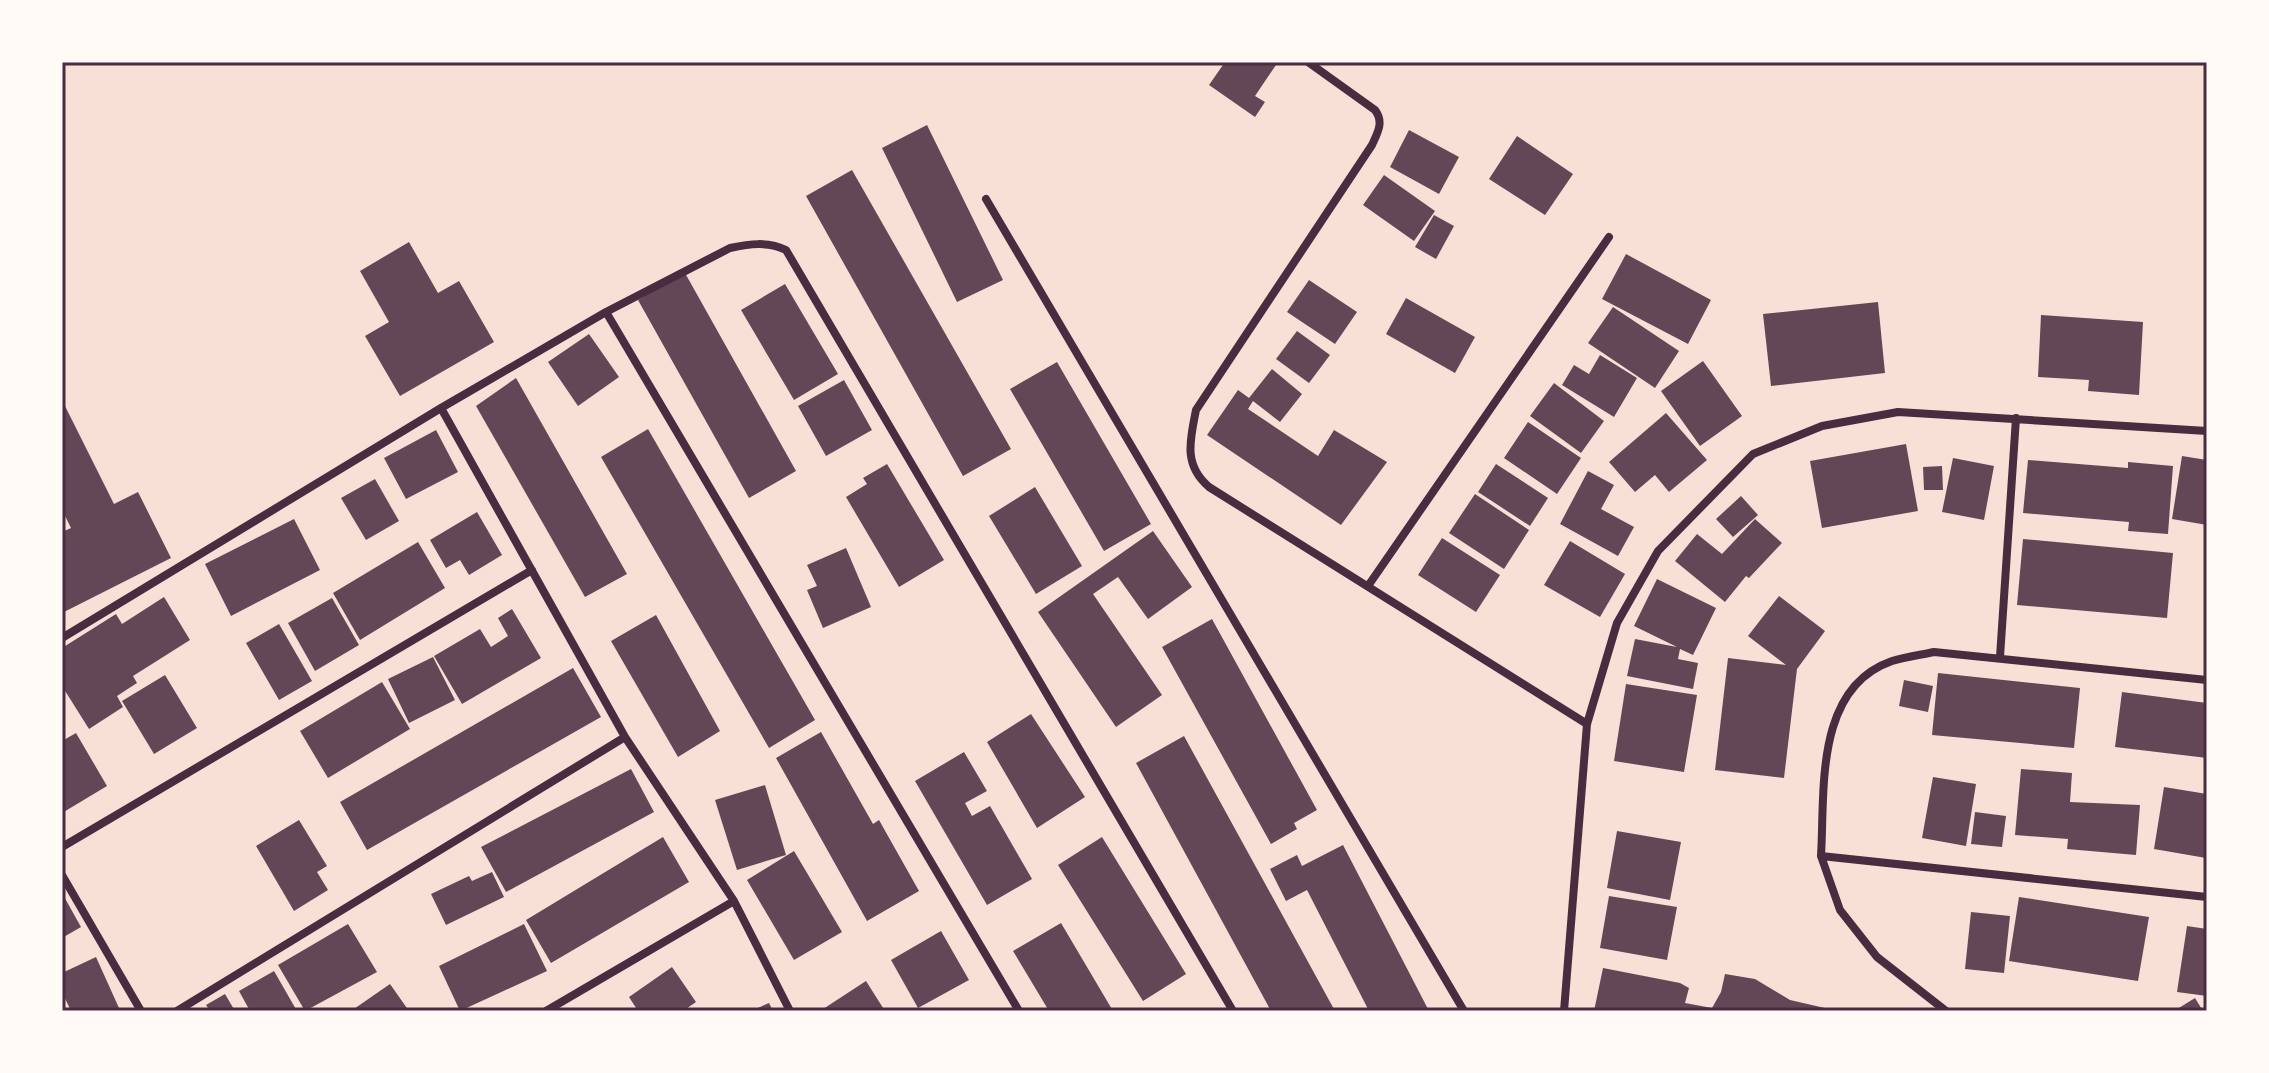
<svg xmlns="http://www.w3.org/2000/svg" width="2269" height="1073" font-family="Cabin,sans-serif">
<rect width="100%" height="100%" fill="#f7e1d7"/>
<path fill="#644757" d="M1225 62H1278L1255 96 1265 102 1255 117 1209 85Z
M927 125 1003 280 957 302 882 148Z
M1409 130 1459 157 1439 194 1390 167Z
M1517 136 1573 174 1545 215 1489 179Z
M852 170 1011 449 963 476 806 196Z
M1384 175 1435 211 1414 241 1363 205Z
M1434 215 1454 226 1436 259 1415 247Z
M409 242 438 293 459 281 494 342 400 396 365 336 389 322 360 271Z
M1626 254 1711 300 1688 344 1602 299Z
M685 273 796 471 749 498 638 300Z
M1309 280 1357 312 1335 344 1287 312Z
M785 284 838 374 794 400 741 310Z
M1406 298 1475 337 1455 373 1386 334Z
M1878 302 1885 373 1771 386 1763 314Z
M1613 307 1679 351 1655 388 1588 343Z
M2041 315 2143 322 2139 395 2088 391 2089 380 2038 377Z
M1297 331 1330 355 1309 383 1276 359Z
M589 334 619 377 578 406 548 362Z
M1600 355 1637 378 1614 417 1562 385 1574 365 1589 374Z
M1703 361 1742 416 1700 446 1661 391Z
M1057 362 1151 524 1104 551 1010 389Z
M1272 369 1302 394 1280 422 1253 401 1248 409 1318 456 1334 430 1387 462 1341 525 1207 435 1238 390 1249 398Z
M516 378 627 574 585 597 476 406Z
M844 380 872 430 826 456 798 406Z
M1554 383 1604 421 1581 453 1530 416Z
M62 400 114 504 138 492 171 558 62 613V532L71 528 62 510Z
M1666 413 1707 460 1669 492 1655 475 1635 492 1609 462Z
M1528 422 1581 458 1557 494 1504 458Z
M648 429 815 720 769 748 601 457Z
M436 430 458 472 406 499 384 458Z
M1906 444 1918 511 1822 528 1810 461Z
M2182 456 2207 460V525L2172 519Z
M1953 458 1994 466 1984 520 1942 512Z
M2028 460 2128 468V462L2173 466 2168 534 2128 531 2129 522 2023 513Z
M887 464 944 560 899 587 846 497 867 484 863 478Z
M1496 464 1548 498 1530 526 1478 492Z
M1942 466 1943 490H1924L1923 467Z
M1588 471 1614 485 1601 509 1634 527 1618 556 1560 524Z
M375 479 399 521 366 540 341 498Z
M1035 487 1082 566 1036 594 989 516Z
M1475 494 1529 530 1504 569 1449 533Z
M1741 496 1758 515 1733 537 1716 519Z
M477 512 502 555 469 575 460 560 446 568 430 540Z
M294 519 320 570 231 616 205 564Z
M1755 519 1782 543 1749 578 1746 576 1725 602 1675 561 1697 534 1722 554Z
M1153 531 1192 587 1148 619 1118 577 1093 594 1162 695 1116 727 1038 612Z
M1442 538 1500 575 1476 612 1418 575Z
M2023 539 2173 553 2167 618 2017 605Z
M1570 541 1625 574 1600 617 1544 585Z
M418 542 445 588 360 640 333 593Z
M846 548 871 607 823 628 807 590 817 586 807 565Z
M1657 579 1716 608 1693 655 1680 649 1678 659 1698 663 1693 689 1627 676 1635 639 1677 647 1634 626Z
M1779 596 1825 631 1797 669 1784 778 1715 770 1728 658 1786 665 1748 636Z
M164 597 190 640 133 676 137 683 117 696 123 707 89 729 62 686V648L116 614 122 624Z
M332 598 359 645 315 671 288 623Z
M512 609 541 658 462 704 434 656 480 629 491 647 508 636 498 618Z
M656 615 720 731 678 757 611 641Z
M1212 619 1317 810 1294 823 1297 829 1271 844 1162 647Z
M279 624 312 681 279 700 246 643Z
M433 657 455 700 409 723 388 679Z
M573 668 601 717 367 850 340 802Z
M1938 673 2080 688 2074 748 1932 735Z
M165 675 197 728 154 754 122 701Z
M1904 680 1933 686 1928 712 1899 706Z
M382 682 410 729 328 778 300 731Z
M1626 684 1697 695 1684 772 1614 761Z
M2122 692 2207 703V758L2115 747Z
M1031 714 1085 797 1037 828 987 742Z
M821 732 873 824 879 820 919 891 867 921 776 758Z
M76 733 107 786 62 813V741Z
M1184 736 1335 1011H1271L1136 763Z
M964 752 987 791 965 803 972 816 990 806 1032 879 987 905 915 781Z
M631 769 654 812 506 892 481 847Z
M2021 769 2072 773 2070 802 2140 805 2136 855 2067 849 2068 839 2015 835Z
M1933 777 1976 784 1966 846 1922 838Z
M765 785 786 855 737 870 715 800Z
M2164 787 2207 794 2206 858 2154 849Z
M1975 812 2006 816 2002 847 1971 844Z
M299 820 327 866 317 872 328 890 294 911 256 846Z
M1617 831 1681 842 1670 900 1607 888Z
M663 837 689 882 551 963 526 920Z
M1102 837 1186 974 1143 1001 1058 865Z
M1343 845 1429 1011H1369L1307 890 1286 901 1270 869 1297 855 1302 866Z
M794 851 842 932 794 960 747 880Z
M492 872 504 897 446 925 431 894 469 876 472 881Z
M62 893 81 927 62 938Z
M1609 896 1677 907 1667 960 1600 948Z
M2019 897 2149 917 2138 981 2009 961Z
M1971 912 2010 916 2004 973 1965 969Z
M1061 923 1113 1011H1049L1013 951Z
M348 924 377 972 305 1011 278 965Z
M524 924 547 971 460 1011 439 966Z
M2187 926 2207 929V996L2177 992Z
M941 931 969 980 918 1008 891 960Z
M96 957 119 1008 71 1011 62 992V973Z
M672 967 696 1002 683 1011H638L629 997Z
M1603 968 1680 983 1689 988 1685 1003 1712 1008 1721 992 1725 974 1755 979 1790 1000 1838 1011H1594Z
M274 971 297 1011H250L239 991Z
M866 981 885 1011H820Z
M390 984 409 1011H351Z
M225 994 235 1011H210L206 1005Z
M2195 998 2203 1011H2174Z
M769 1003 773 1011H751Z"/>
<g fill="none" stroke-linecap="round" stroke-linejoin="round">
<path stroke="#4a2c40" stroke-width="8" d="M1308 62 1375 110C1384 122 1378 132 1372 145L1196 410C1190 440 1183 465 1209 487L1587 724
M986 199 1464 1011
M606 312 1019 1011
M441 408 625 737 734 901 790 1011
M1368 586 1609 237
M62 638 441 408 606 312 730 248C749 244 768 241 786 250L1233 1011
M2000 657 2016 418
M2207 680 1934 652C1920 655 1905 657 1892 661 1814 688 1825 791 1821 856L2207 897
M62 847 532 570
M1821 856 1840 910 1877 957 1946 1011
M62 875 141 1011
M177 1011 625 737
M546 1011 734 901
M1564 1011 1587 724 1617 623 1658 551 1753 454 1822 426 1898 412 2207 431"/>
</g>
<rect width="2269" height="1073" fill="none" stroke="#fffaf5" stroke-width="128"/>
<rect x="64" y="64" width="2141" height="945" fill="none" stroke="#4a2c40" stroke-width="3"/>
</svg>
